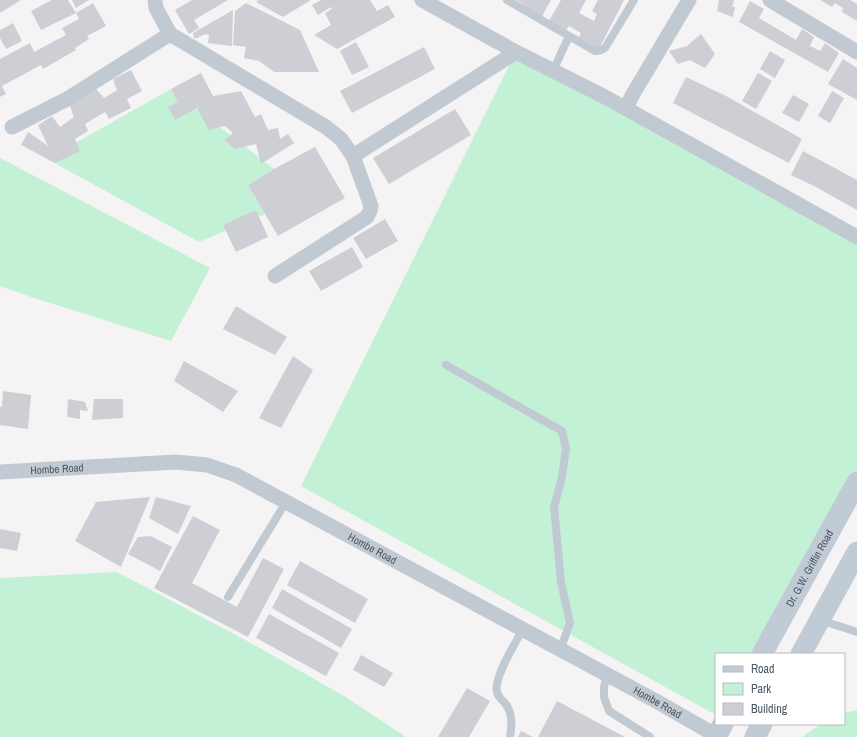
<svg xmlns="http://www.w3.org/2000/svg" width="857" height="737" font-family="'Archivo Narrow',sans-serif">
<rect width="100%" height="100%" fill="#f5f3f3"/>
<path fill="#c3f1d5" d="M516 52 857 237V482L762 654H716V715L301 486Z
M171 89 274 169 248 185 265 214 199 242 47 159Z
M0 158 210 268 171 341 34 298 0 286Z
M117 572 249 642 344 696 406 737H0V578Z
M857 710V737H802L821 724H844V713Z"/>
<path fill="#cdcfd5" d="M0 0H21L0 13Z
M52 0H68L76 13 41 30 31 11Z
M72 0H89L76 8Z
M192 0H228L194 20 199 28 189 34 175 10Z
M259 0H311L283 17 256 2Z
M321 0H370L377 11 388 5 395 17 337 49 314 35 331 25 325 13 332 9 331 7 318 15 312 5Z
M516 0H551L541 18 521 8 523 4Z
M561 0H586L579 13 594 21 597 14 592 11 598 0H624L599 49 579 37 581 33 569 26 566 30 549 21Z
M719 0H734L732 7H735L733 17 717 11Z
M820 0H850L857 4V21L842 12 843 8 835 3 832 7Z
M750 1 764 9 759 18 796 40 802 29 814 37 810 46 820 51 825 43 839 53 828 72 739 22Z
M93 3 106 26 87 36 89 39 75 48 76 50 43 69 41 65 2 86 6 94 0 97V59L30 43 34 52 66 35 62 28 79 19 76 13Z
M246 3 300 30 319 72H274L259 61 244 58 246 47 233 45 235 11Z
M233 10 232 46 208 43 209 35 206 34 194 39 193 33Z
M13 23 22 41 6 49 0 38V30Z
M701 34 715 54 705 68 690 60 678 64 669 51 687 46Z
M356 42 369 67 352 75 340 51Z
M424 47 435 69 352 113 340 91Z
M770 51 785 60 775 78 760 69Z
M843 59 857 68V100L828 84Z
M131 70 142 91 127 99 131 108 109 119 105 112 85 124 88 131 75 139 80 151 55 163 21 145 28 132 48 146 38 125 52 116 60 127 74 117 68 101 95 88 104 98 117 90 113 79Z
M201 73 213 96 241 91 255 117 261 114 268 130 278 128 280 139 288 134 294 143 261 164 256 144 235 149 224 140 233 133 225 126 209 130 197 108 175 120 168 107 178 102 171 89Z
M758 73 772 81 756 109 742 101Z
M686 77 728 97 802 139 789 163 673 103Z
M832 91 844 98 830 123 818 116Z
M793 95 809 104 799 122 782 113Z
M455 109 471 135 389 184 373 158Z
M315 147 345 198 278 236 248 185 274 169Z
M803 151 857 180V210L814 186 791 175Z
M256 210 268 237 236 252 223 225Z
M385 219 398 241 366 259 353 238Z
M352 247 363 267 321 291 309 271Z
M236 306 287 337 275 355 223 329Z
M293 356 313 370 281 428 259 418Z
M184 361 238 391 223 412 174 381Z
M3 391 31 395 28 429 0 425V407H2Z
M68 399 85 402 88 411 80 410V419L67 417Z
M94 399H123V418L92 420Z
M150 497 121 567 75 541 96 502Z
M156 497 191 506 178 534 149 518Z
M193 516 220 530 192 583 237 607 263 558 284 569 248 637 154 588Z
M0 529 21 533 17 551 0 548Z
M151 536 172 547 160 571 128 554 138 537Z
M300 561 368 599 355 623 287 585Z
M282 589 352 629 341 648 272 608Z
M269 614 339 653 326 676 256 638Z
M361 655 393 673 384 687 353 670Z
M467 688 490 701 469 737H438Z
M557 701 625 737H538Z
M521 731 533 737H518Z"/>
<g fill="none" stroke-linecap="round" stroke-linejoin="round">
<path stroke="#c1cad2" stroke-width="8" d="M507 0 569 36 553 71
M569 36 595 51 601 50 605 48 634 0
M446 365 562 431 566 448 562 477 554 507 561 582 570 623 560 650
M228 597 286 502
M820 620 857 632
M607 675 604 687V697L609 711 650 737
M510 737C512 724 513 712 504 702 500 698 498 697 497 692 493 678 516 642 523 629"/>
<g stroke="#c1cad2" stroke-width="15">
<path d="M155 0 156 8 170 34 326 127 341 139 353 156 371 206 370 211 367 217 275 276"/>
<path d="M422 0 516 52 607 98 857 237"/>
<path d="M770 0 857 52"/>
<path d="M626 108 633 94 689 0"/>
<path d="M12 127 67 99 170 34"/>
<path d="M353 156 516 52"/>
<path id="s1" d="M0 472 176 462 207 465 236 475 656 701 717 736"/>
</g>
<g stroke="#c1cbd6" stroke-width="21">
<path id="s2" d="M762 654 857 482"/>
<path d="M801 654 857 552"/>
<path d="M716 737 723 724"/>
<path d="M755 737 762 724"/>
</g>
</g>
<g text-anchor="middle" stroke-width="3" stroke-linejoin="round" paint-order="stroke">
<g font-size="11" fill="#4a5661" stroke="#fff">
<text dy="4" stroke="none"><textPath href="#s1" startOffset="57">Hombe Road</textPath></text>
<text dy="4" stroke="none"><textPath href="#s1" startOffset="393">Hombe Road</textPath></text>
<text dy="4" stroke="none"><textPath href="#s2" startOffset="98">Dr. G.W. Griffin Road</textPath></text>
<text dy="4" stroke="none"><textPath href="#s1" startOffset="717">Hombe Road</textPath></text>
</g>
</g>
<rect x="715" y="653" width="130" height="72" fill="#ffffff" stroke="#b7bbc0"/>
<rect x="723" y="666" width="20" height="6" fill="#c1cbd6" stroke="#b7bbc0"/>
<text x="751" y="673" font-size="12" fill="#4a5661">Road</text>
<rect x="723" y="683" width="20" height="12" fill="#c3f1d5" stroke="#b7bbc0"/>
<text x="751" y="693" font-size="12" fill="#4a5661">Park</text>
<rect x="723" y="703" width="20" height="12" fill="#cdcfd5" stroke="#b7bbc0"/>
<text x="751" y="713" font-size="12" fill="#4a5661">Building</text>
</svg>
